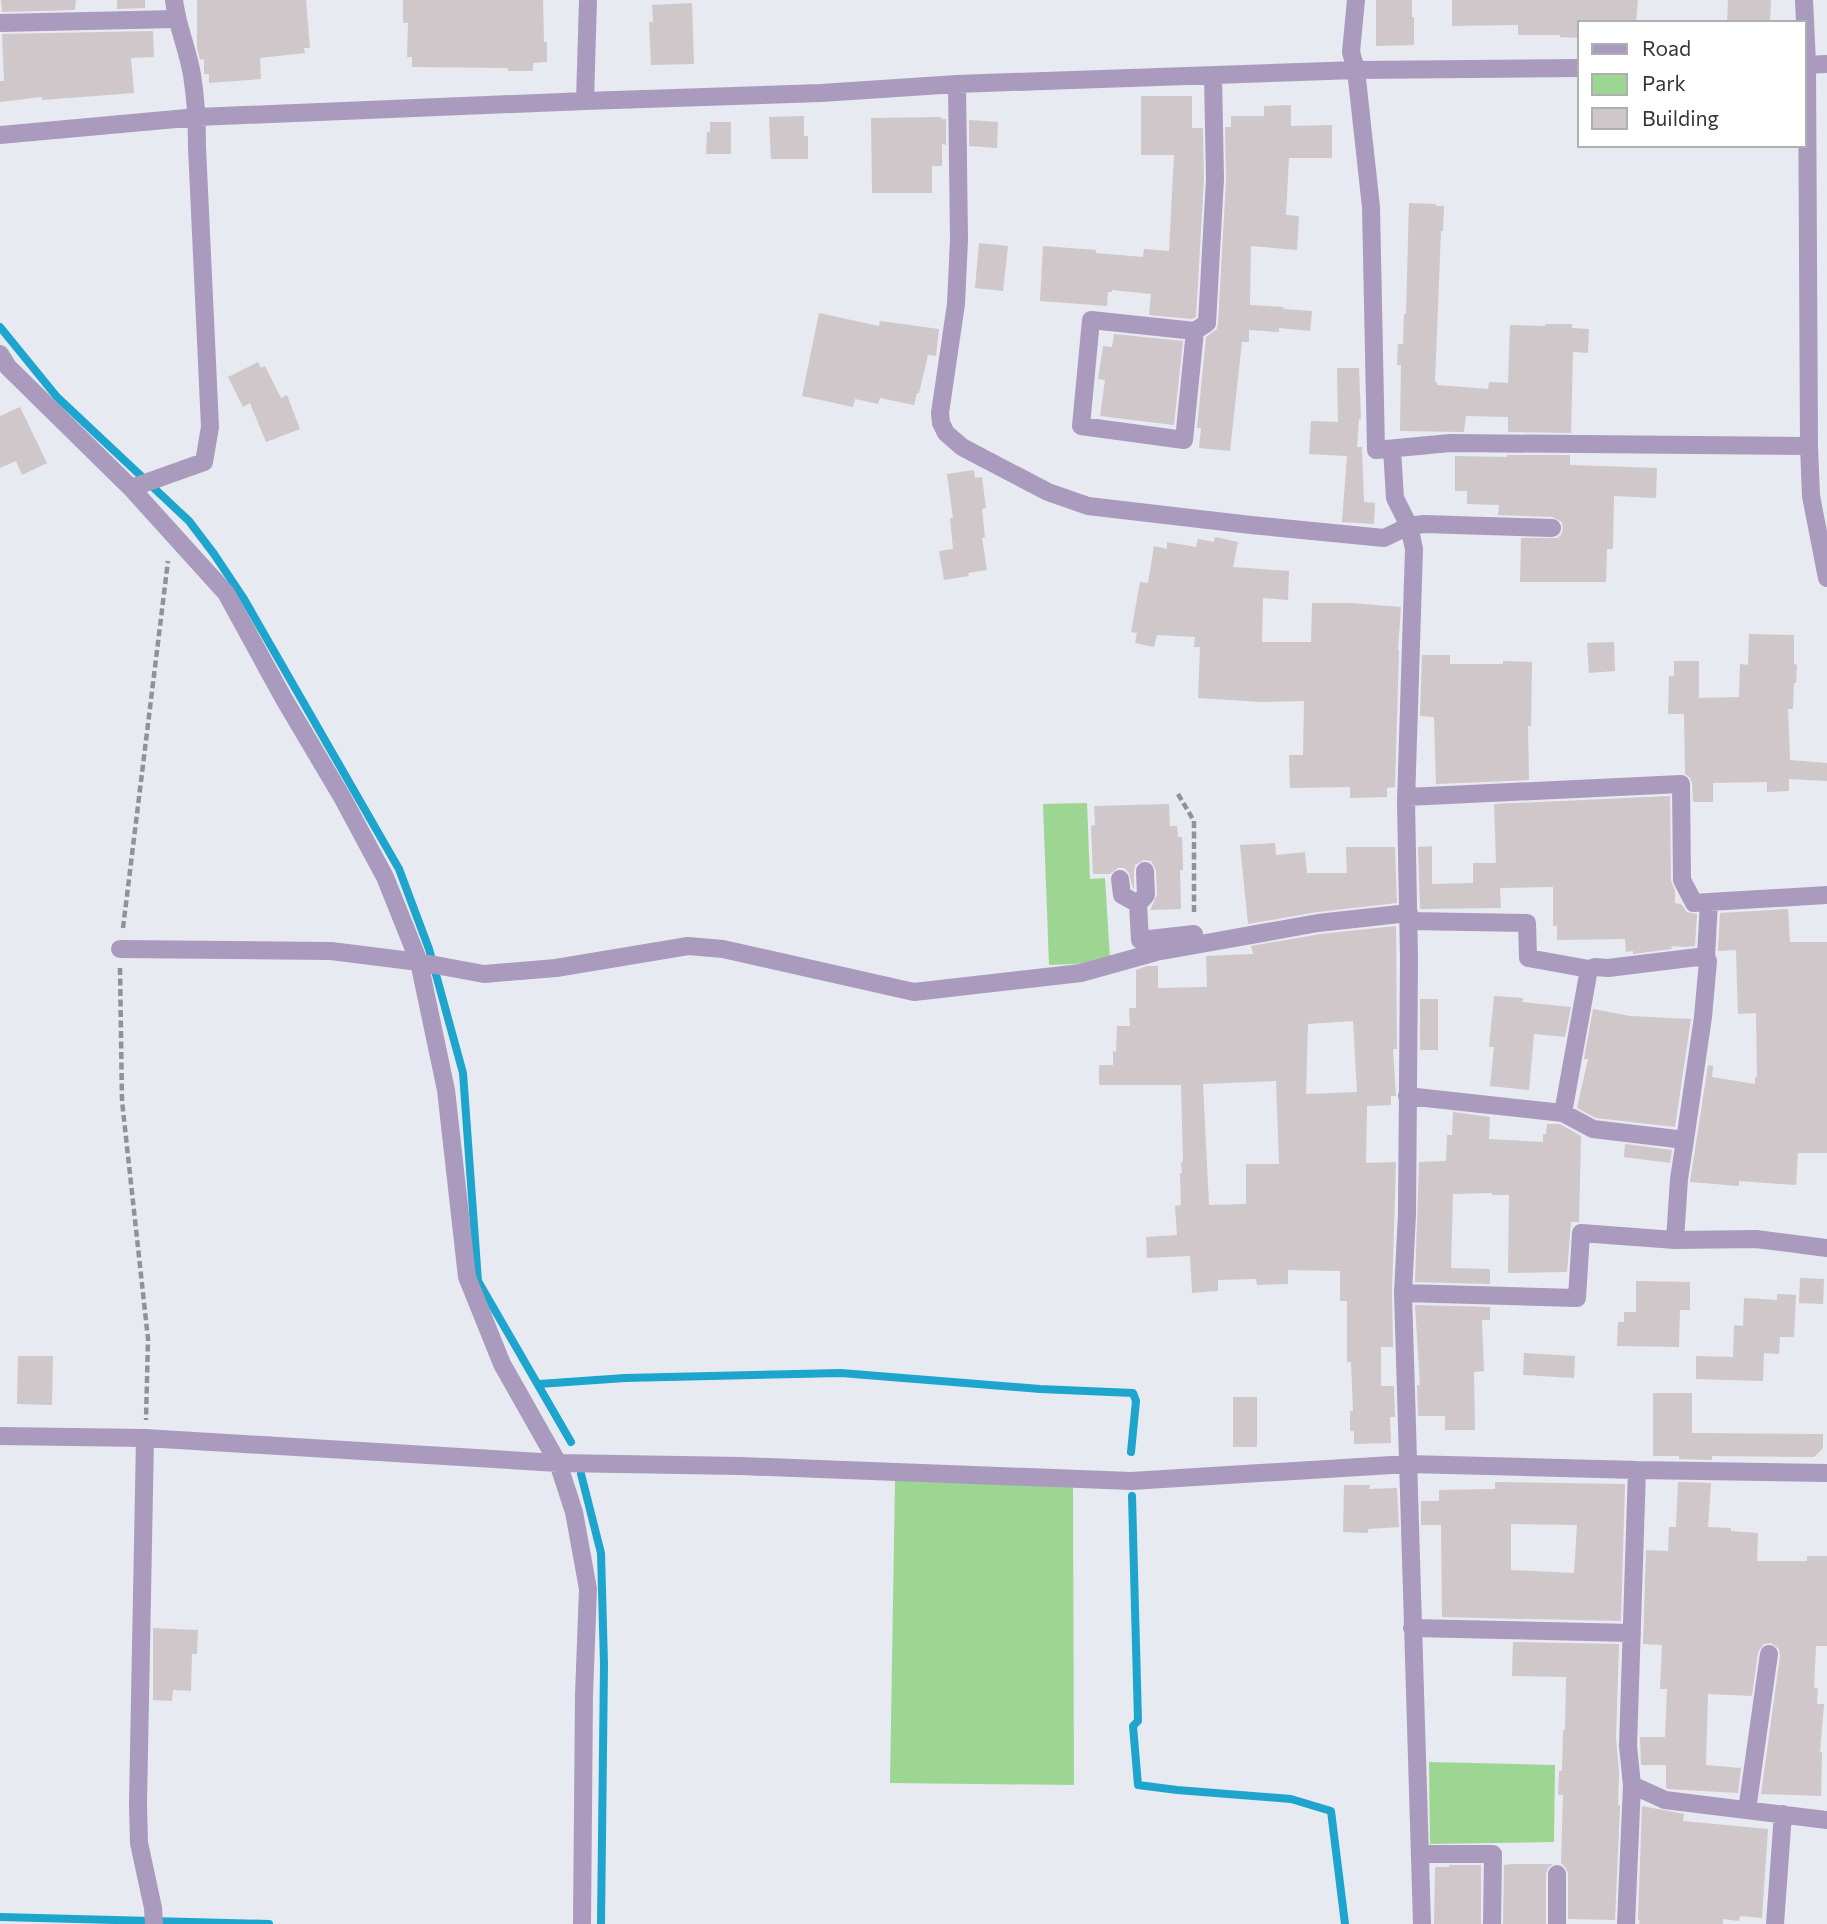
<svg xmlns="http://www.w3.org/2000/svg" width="1827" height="1924" font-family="Commissioner,sans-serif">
<rect width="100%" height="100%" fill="#e7eaf0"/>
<path fill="#9dd693" d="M1087 803 1090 879 1105 878 1110 959 1099 963 1049 965 1043 804Z
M895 1480 1073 1483 1074 1785 890 1783Z
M1429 1762 1555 1765 1554 1842 1430 1844Z"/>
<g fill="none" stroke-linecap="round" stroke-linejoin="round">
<path stroke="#1da5ce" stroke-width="8" d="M0 327 57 397 189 521 214 554 244 599 399 869 429 949 463 1073 478 1281 571 1442
M539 1384 625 1378 841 1373 1040 1389 1133 1393 1136 1401 1131 1452
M581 1474 601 1553 604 1664 601 1924
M1132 1496 1138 1721 1133 1726 1138 1785 1177 1790 1291 1799 1331 1811 1345 1924
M0 1917 269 1924"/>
</g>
<path fill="#cfc7c9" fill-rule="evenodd" d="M1 0H76L75 10 2 12Z
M117 0H145V8L117 9Z
M197 0H306L310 48H304L305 53 260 58 261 79 209 83V74H204V59L200 60 197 48Z
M403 0H543L544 42H547V62L533 63V71H508V68L412 67V57H407L408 23H403Z
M1376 0H1412V17H1414V45L1376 46Z
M1452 0H1638L1636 23H1580V38L1560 37V35H1518V25L1452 26Z
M1728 0H1771L1770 23H1727Z
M692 3 694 64 651 65 649 22H653L652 5Z
M153 31 154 57 131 58 134 93 42 100V97L0 102V81H4L2 34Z
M1141 96H1192V128H1203L1204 179 1196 317 1192 319 1149 315 1151 294 1112 290V292H1108L1107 306 1040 301 1043 246 1096 250V253L1143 257 1144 249 1169 251 1174 155H1141Z
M1291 105V126L1332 125V158H1289L1286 215 1299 216 1297 250 1251 246 1250 303V305L1284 307 1283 309 1312 311 1310 331 1279 328V332L1249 330V342H1242L1230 451 1199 448 1201 428H1197L1206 337 1217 329 1218 324 1226 180 1225 127H1231V116H1264V106Z
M804 116V136H808V159H771L769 117Z
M941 117V119H946V145L942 144V166H932V193H872L871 118Z
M969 120 998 122 997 148 969 146Z
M710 122H731V154H706L707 132H710Z
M1409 203 1436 204V206H1444L1443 231H1441L1435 382H1437V385L1488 389 1489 382 1508 383 1510 325 1545 326V324H1572V328L1589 329 1588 353 1573 352 1571 433 1508 432V417L1466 416 1464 432 1400 431 1401 365H1397L1398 344H1403L1404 314H1406Z
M979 243 1008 246 1003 291 975 288Z
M819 313 879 326 880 321 939 329 936 356 928 355 919 393H917L914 405 880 398 878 404 855 399 853 407 802 396Z
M1114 334 1183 341 1174 425 1100 416 1105 380 1098 379 1103 346 1112 347Z
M258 362 261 368 265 366 281 398 287 395 300 429 266 442 250 403 243 407 228 377Z
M1337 368H1359L1361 419H1359L1357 447H1362L1364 502 1375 503 1374 524 1342 522 1347 456 1309 454 1311 421 1338 422Z
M20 407 47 463 22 475 16 461 0 468V416Z
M1507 455H1570V465L1657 468 1656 498 1614 496 1613 549H1607L1606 582H1520L1521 538H1557L1561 535 1563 529 1562 522 1552 517 1498 515 1499 505 1467 504V491H1455V456L1507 457Z
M974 470 975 478 982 477 986 508 982 509 985 537 982 538 987 570 968 573 969 576 944 580 939 551 953 549 950 518H953L947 474Z
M1215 537 1238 542 1233 567 1289 571 1288 600 1263 598 1262 642H1311L1312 603H1351L1401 607 1398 650H1399L1395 787 1387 788V797L1350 798V787L1290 788 1289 755H1303L1304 701 1262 702 1198 698 1200 647H1194L1195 637 1157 635 1154 647 1135 643 1137 633 1131 632 1140 582 1148 583 1154 546 1167 549V542L1196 547 1198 539 1214 542Z
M1749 634 1794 635V664L1797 665 1796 683H1794L1793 709H1788L1790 760 1827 763V781L1789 779V791L1767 792V782L1713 783V802H1693L1692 783 1690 778 1685 774 1684 714H1668L1669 676H1674V661H1699V698L1739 697 1740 664 1748 665Z
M1614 642 1615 671 1589 673 1587 643Z
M1422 655H1450V664H1503V661L1532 662 1531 726H1528L1529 780 1436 784 1434 717 1420 716Z
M1670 796 1671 881 1675 891V903L1681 904 1687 912 1697 914 1695 946 1684 947 1671 946 1672 949 1633 954V951L1626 952 1625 939 1557 940V926H1553V887L1500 888 1501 908 1420 909 1418 847 1432 846V884L1473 883V863H1496L1494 804Z
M1169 804 1170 826H1177L1178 837H1182L1183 870H1180L1181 909 1150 910 1157 895 1156 870 1151 861 1144 860 1135 865 1134 871V889L1133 888 1129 873 1124 868H1118L1110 874H1093L1091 826 1095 825 1094 806Z
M1275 843 1276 855 1305 852 1307 873H1347L1346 847H1395L1397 903 1317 912 1248 924 1240 845Z
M1788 909 1790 942H1827V1153H1798L1796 1185 1739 1181V1186L1690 1182 1708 1065 1713 1066 1712 1077 1755 1084V1077H1757L1756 1013 1738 1014 1736 950 1718 951 1720 913Z
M1396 926 1397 1049H1393L1396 1096H1391V1105L1367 1106 1366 1163 1396 1162 1392 1292 1393 1347H1381V1386H1394L1395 1417H1390L1391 1443 1354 1444V1431H1350V1411H1353L1351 1362H1347V1301H1340V1271L1288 1270V1284L1257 1285 1256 1279 1218 1280V1291L1192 1293 1190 1256 1147 1258 1146 1237 1177 1235 1175 1206 1181 1205 1180 1173H1182L1181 1162H1183L1181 1085H1099V1065H1113V1051L1116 1052 1117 1026H1130L1129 1008H1136V970L1147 966H1158V988L1207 987 1206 956 1253 954 1251 946 1320 934ZM1353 1021 1357 1092 1306 1094 1308 1024ZM1276 1081 1279 1164H1246V1204L1209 1205 1203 1084Z
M1494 996 1523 998 1522 1002 1571 1007 1565 1037 1534 1034 1529 1090 1490 1086 1494 1047H1489Z
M1420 999H1438V1050H1420Z
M1593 1009 1630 1016 1691 1019 1675 1127 1596 1118 1577 1108 1588 1059H1584Z
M1453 1112 1490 1117 1489 1139 1543 1142V1134H1546L1547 1124H1560L1581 1136 1579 1222H1571L1567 1272 1508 1273 1509 1195H1492V1193L1453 1194 1451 1268 1490 1269V1284L1415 1282 1419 1162 1446 1161 1447 1135H1452Z
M1625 1144 1672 1150 1670 1163 1624 1157Z
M1800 1278 1824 1279 1823 1304 1799 1303Z
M1636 1281 1690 1282V1310H1680L1679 1347 1617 1346 1618 1322H1624V1312H1636Z
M1777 1294 1796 1295 1794 1337H1780L1779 1354 1764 1353 1763 1381 1696 1379V1356L1733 1357 1734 1325 1743 1326 1744 1298 1777 1300Z
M1415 1305 1490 1307V1320H1482L1484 1371 1474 1372 1475 1430H1445V1416H1418L1417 1385H1420Z
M1524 1353 1575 1356 1574 1378 1523 1375Z
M18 1356H53L52 1405 17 1404Z
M1653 1393H1692V1433L1823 1434V1448L1814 1457 1712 1456V1460L1679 1459V1456H1653Z
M1233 1397H1257V1447H1233Z
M1495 1482 1625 1484 1621 1621 1442 1617 1441 1525H1421V1501H1439V1490L1495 1489ZM1511 1524 1577 1525 1574 1573 1511 1570Z
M1678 1482 1711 1483 1708 1527 1731 1528V1531L1758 1533 1757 1561H1807V1556H1827V1646H1816L1814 1688H1818L1817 1704H1824L1820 1752H1822L1821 1796 1761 1794 1780 1656 1779 1649 1771 1643 1764 1644 1758 1652 1752 1696 1708 1694 1706 1765 1741 1768 1738 1793 1668 1789 1666 1788V1765H1641L1640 1737H1665L1667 1689H1660L1662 1645 1643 1644 1646 1550 1668 1551 1669 1527H1676Z
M1344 1485H1370L1369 1489 1397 1488 1399 1527 1368 1529V1533L1343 1532Z
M153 1628 198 1630 197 1654H192L191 1691 173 1690 172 1701 153 1700Z
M1513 1642 1619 1644 1616 1738 1619 1772 1618 1805H1620L1615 1920 1568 1919V1873L1566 1868 1561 1863 1563 1795H1558L1559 1771H1562L1563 1730H1565L1566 1677 1512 1676Z
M1642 1806 1684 1814 1683 1821 1768 1829 1762 1918 1740 1916 1739 1921 1723 1919V1924H1639L1640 1921 1638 1920Z
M1512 1864H1553L1548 1868 1546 1874V1924H1503L1504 1865Z
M1449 1865H1481V1924H1434L1435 1867H1449Z"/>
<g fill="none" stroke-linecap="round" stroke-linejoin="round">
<path stroke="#909296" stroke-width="4.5" stroke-dasharray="7 3.5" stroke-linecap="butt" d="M1178 794 1194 821V915
M123 928 168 561
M120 968 122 1101 148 1339 146 1420"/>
<path stroke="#aa9abe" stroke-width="18" d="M1356 0 1351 52 1356 70 1371 207 1376 450 1450 443 1809 446
M1804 0 1807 64 1809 446 1811 496 1827 578
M0 23 176 19
M1804 65 1827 64
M957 84 959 240 956 304 940 413 941 423 946 433 962 447 1048 492 1088 506 1251 525 1384 538 1409 526 1424 524 1552 528
M585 101 588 0
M0 135 198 117 585 101 821 93 957 84 1356 70 1580 68
M1195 331 1184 440 1081 426 1091 320 1195 331 1207 323 1215 179 1213 76
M0 354 8 367 131 488 226 593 284 699 342 797 385 877 419 962 446 1090 467 1277 502 1364 558 1463 574 1512 588 1589 584 1695 582 1924
M1392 449 1395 498 1409 526 1414 549 1406 802 1409 958 1407 1214 1403 1293 1422 1924
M131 488 204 462 210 427 197 147C197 123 196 99 192 75 188 50 177 26 174 0
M1407 797 1681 784 1682 880 1694 903 1709 902
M1120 879 1122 895 1138 904 1140 940 1194 934 1195 941
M1138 904 1146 895 1145 871
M1409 921 1527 923 1528 958 1589 969 1563 1113 1593 1129 1685 1140 1679 1179 1675 1240 1756 1239 1827 1248
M120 949 331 951 419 962 484 974 556 968 688 946 723 949 914 992 1081 973 1156 952 1318 923 1409 913
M1589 969 1595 967 1608 968 1706 956 1709 902 1827 895
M1407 1096 1563 1113
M1685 1140 1703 1017 1708 961 1706 956
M1403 1293 1577 1298 1581 1233 1675 1240
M0 1436 145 1438 558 1463 741 1466 1131 1481 1408 1464 1637 1470 1827 1473
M145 1438 138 1804 139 1843 153 1908 154 1924
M1412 1628 1632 1633
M1632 1785 1665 1800 1827 1820
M1747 1810 1769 1654
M1421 1854H1493L1492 1924
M1557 1874V1924
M1626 1924 1632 1785 1628 1746 1637 1470
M1775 1924 1783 1814"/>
</g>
<rect x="1578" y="21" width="228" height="126" fill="#ffffff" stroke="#aeafb0" stroke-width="2"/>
<rect x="1592" y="44" width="35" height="10" fill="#aa9abe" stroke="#aeafb0" stroke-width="2"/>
<text x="1642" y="56" font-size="21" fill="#353639">Road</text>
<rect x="1592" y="74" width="35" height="21" fill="#9dd693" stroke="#aeafb0" stroke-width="2"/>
<text x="1642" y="91" font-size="21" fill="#353639">Park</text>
<rect x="1592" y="108" width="35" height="21" fill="#cfc7c9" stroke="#aeafb0" stroke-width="2"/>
<text x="1642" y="126" font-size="21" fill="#353639">Building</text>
</svg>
